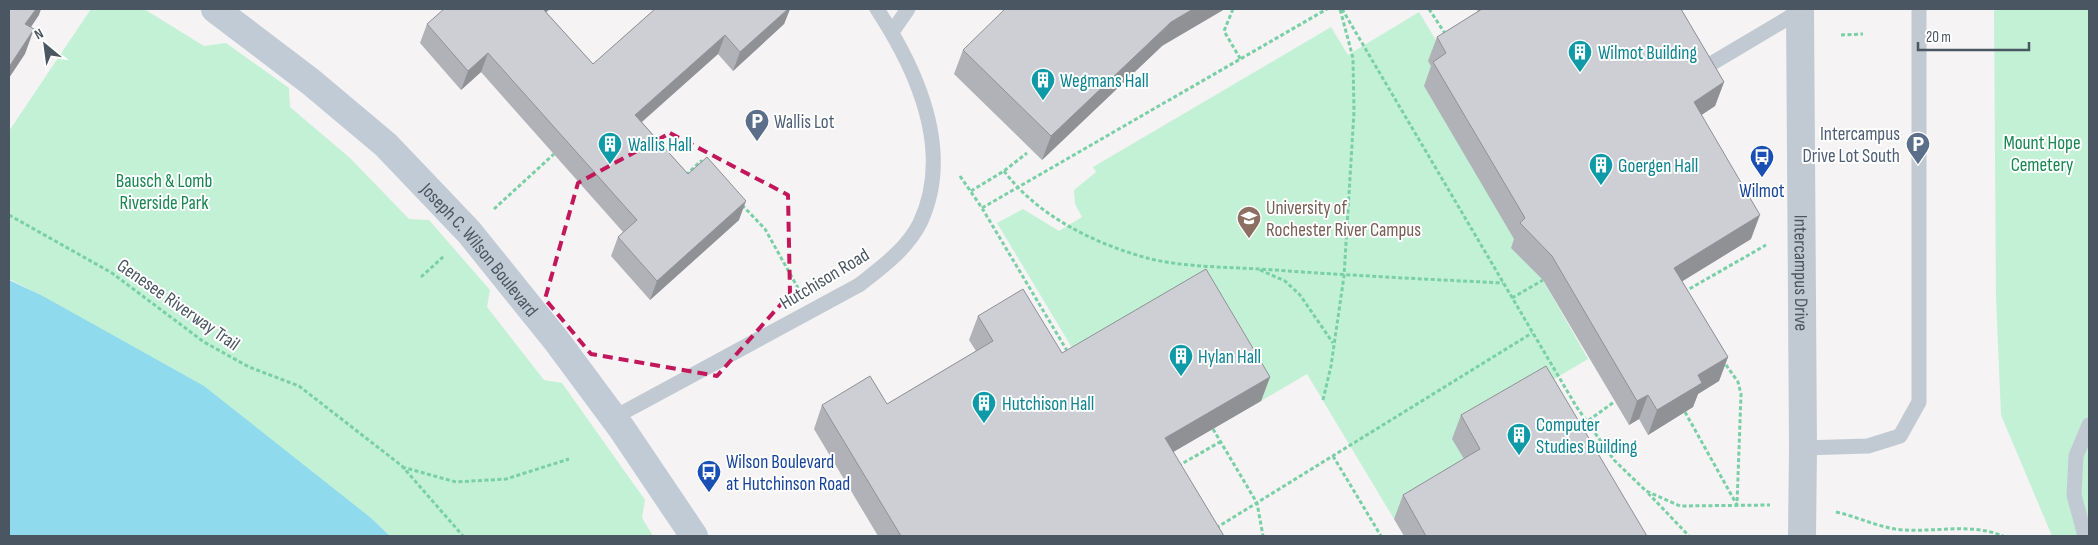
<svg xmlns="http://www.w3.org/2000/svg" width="2098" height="545" font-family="'Sofia Sans Condensed',sans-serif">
<rect width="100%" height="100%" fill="#f5f3f3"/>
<path fill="#c3f1d5" d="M91 9H144L204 46 226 43 289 88 290 107 350 158 409 219 429 220 490 290 487 307 544 380 562 383 645 500 642 518 653 536H390L371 518 41 295 9 279V131Z
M1994 9H2089V536H2052L2001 415 1996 298Z
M1419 12 1443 52 1543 280 1588 359 1453 439 1472 473 1394 519 1307 374 1261 401 1080 361 997 223 1023 209 1059 231 1082 217 1075 204 1074 190 1096 172 1093 167 1331 27 1348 55Z"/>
<path fill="#90daee" d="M9 280 41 295 204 386 371 518 390 536H9Z"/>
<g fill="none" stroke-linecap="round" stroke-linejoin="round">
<path stroke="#7ad0a6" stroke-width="3" stroke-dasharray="4 2.5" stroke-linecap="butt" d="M1233 9 1224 31 1241 60
M1342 9 1576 406 1614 460 1646 491 1680 506 1770 505
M1429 9 1446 35
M1841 35 1863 34
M1004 171C1038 216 1093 243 1147 258 1181 267 1226 267 1260 269 1341 275 1422 279 1503 283
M686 175 701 161 703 164
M960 176 982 208 1069 354
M971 191 1004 171 1027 153
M742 205 765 229 798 288
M982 208 1327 9
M494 209 554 154
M9 215 112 273 204 342 249 367 299 386 402 466 463 536
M1260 270 1285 281 1300 295 1333 343
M421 277 444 256
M1684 292 1766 245
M1512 298 1543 280
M1323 400 1331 366 1344 276 1354 112 1353 58 1340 9
M1685 412 1737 505 1741 394 1738 382 1724 362
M1213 429 1257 503 1263 536
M1333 456 1381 536
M1178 466 1220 442
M402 467 456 482 506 479 569 459
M1648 493 1689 536
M1836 512C1859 517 1879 528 1903 530 1936 532 1972 523 2003 536
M1216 528 1532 333"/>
<path stroke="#c1cad2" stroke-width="15" d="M892 32 908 9
M1709 65 1800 11
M613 418 859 285C882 267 907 249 920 223 954 151 917 70 877 9
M1803 448 1868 446 1900 436 1919 402V9
M2085 536 2074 495 2076 456 2089 425"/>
<path stroke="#c1cad2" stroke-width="28" id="s1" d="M1800 9 1803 448 1802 536"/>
<path stroke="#c1cbd6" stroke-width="28" id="s2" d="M215 9 311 82 386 145 469 232 556 340 622 429 694 536"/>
<path stroke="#7ad0a6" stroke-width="3" stroke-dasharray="4 2.5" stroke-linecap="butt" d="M1578 428 1614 402"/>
</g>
<path fill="#b0b2b7" d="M550 9 546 12 593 64 655 9H790L784 24 733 71 718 54 642 122 688 174 739 220 650 300 611 256 618 237 623 232 481 72 461 90 420 43 427 24Z
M1478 9H1681L1724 82 1715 106 1701 115 1751 239 1682 281 1728 357 1719 381 1698 394 1693 407 1648 435 1639 419 1629 425 1543 280 1511 248 1514 239 1424 86 1431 66 1428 61 1437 37 1477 12Z
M1162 46 1042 160 954 74 963 50Z
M978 316 1062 353 1270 377 1261 401 1173 452 1224 536H878L814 429 822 405 887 404 976 351 969 340Z
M1461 415 1647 536H1404L1394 519 1403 495 1464 459 1452 439Z"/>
<path fill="#909195" d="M36 9H41L39 15 17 48 25 24Z
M538 9H550L533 24Z
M788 9H790L784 24 733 71 740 52Z
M1193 9H1225L1162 46 1042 160 1051 136 1171 22Z
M34 29 25 54 9 78V67Z
M725 35 718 54 628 134 635 115Z
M488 53 481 72 461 90 468 71Z
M1724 82 1715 106 1685 126 1694 102Z
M746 201 739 220 650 300 657 281Z
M1760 215 1751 239 1665 292 1674 268Z
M1728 357 1719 381 1698 394 1693 407 1648 435 1657 410 1698 375Z
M1270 377 1261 401 1156 462 1165 438Z
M1648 395 1639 419 1629 425 1637 401Z"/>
<path fill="#cdcfd5" stroke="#909195" d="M9 9H36L25 24 34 29 9 67Z
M444 9H543L593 64 655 9H788L740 52 725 35 635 115 688 174 707 157 746 201 657 281 618 237 637 220 488 53 468 71 427 24Z
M1005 9H1193L1171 22 1051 136 963 50Z
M1482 9H1681L1724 82 1694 102 1760 215 1674 268 1728 357 1698 375 1702 383 1657 410 1648 395 1637 401 1552 256 1520 223 1525 218 1433 62 1446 53 1437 37Z
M1206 269 1270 377 1165 438 1224 536H901L822 405 870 376 887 404 993 341 978 316 1023 289 1062 353Z
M1546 366 1647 536H1426L1403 495 1480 449 1461 415Z"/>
<path fill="none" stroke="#c2185b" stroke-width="4" stroke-dasharray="10 6" stroke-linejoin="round" d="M670 133 788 195 790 294 717 376 591 354 545 299 578 183Z"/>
<defs>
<symbol id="building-pin" viewBox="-11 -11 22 30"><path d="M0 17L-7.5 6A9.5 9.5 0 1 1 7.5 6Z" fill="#0f9aa8" stroke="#fff"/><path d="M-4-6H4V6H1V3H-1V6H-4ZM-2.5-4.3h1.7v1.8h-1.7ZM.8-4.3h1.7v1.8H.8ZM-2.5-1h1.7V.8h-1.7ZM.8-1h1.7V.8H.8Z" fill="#fff"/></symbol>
<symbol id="parking-pin" viewBox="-11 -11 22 30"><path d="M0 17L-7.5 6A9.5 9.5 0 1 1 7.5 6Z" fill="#5c6f8a" stroke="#fff"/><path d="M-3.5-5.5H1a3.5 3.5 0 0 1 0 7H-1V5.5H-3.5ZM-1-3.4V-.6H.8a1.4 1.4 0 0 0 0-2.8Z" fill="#fff"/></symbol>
<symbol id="bus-pin" viewBox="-11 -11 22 30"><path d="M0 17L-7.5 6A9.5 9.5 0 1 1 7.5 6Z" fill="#1a4fb4" stroke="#fff"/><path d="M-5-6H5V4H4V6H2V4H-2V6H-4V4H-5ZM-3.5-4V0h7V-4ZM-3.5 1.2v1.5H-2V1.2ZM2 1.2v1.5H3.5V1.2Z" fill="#fff"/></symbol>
<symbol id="university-pin" viewBox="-11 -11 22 30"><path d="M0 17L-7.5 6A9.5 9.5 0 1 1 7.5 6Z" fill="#8d6e63" stroke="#fff"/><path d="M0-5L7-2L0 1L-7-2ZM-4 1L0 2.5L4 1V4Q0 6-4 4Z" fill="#fff"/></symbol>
</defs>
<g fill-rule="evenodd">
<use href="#building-pin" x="1566" y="38" width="28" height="38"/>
<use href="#building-pin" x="1029" y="66" width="28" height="38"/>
<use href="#parking-pin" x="743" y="107" width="28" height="38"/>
<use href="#building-pin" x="596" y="130" width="28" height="38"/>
<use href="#parking-pin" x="1904" y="130" width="28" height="38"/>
<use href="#bus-pin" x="1748" y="143" width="28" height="38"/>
<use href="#building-pin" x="1587" y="151" width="28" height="38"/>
<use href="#university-pin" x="1235" y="204" width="28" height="38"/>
<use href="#building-pin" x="1167" y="342" width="28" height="38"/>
<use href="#building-pin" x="970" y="389" width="28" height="38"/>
<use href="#building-pin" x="1505" y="421" width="28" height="38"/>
<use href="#bus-pin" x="695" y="458" width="28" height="38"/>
</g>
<g text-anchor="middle" stroke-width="4" stroke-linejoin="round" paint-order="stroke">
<g font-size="19" fill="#0d838f" stroke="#fff" text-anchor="start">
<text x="1598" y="59">Wilmot Building</text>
<text x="1060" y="87">Wegmans Hall</text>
<text x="628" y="151">Wallis Hall</text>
<text x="1618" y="172">Goergen Hall</text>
<text x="1198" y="363">Hylan Hall</text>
<text x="1002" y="410">Hutchison Hall</text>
<text x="1536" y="431">Computer<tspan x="1536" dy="22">Studies Building</tspan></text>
</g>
<g font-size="19" fill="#4e5e75" stroke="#fff" text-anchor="start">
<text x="774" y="128">Wallis Lot</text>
<text x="1900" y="140" text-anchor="end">Intercampus<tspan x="1900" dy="22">Drive Lot South</tspan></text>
</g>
<g font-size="19" fill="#17864f" stroke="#fff">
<text x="2042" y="149">Mount Hope<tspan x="2042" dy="22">Cemetery</tspan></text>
<text x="164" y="187">Bausch &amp; Lomb<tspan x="164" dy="22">Riverside Park</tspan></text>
</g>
<g font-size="19" fill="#164399" stroke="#fff">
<text x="1762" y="197">Wilmot</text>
<text x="726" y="468" text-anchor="start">Wilson Boulevard<tspan x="726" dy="22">at Hutchinson Road</tspan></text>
</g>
<g font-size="19" fill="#785e54" stroke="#fff" text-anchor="start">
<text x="1266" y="214">University of<tspan x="1266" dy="22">Rochester River Campus</tspan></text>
</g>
<g font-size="19" fill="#4a5661" stroke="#fff">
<text dy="7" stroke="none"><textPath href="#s2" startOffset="359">Joseph C. Wilson Boulevard</textPath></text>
<text dy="7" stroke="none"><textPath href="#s1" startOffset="264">Intercampus Drive</textPath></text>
<text transform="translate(824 278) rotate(-31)" y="7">Hutchison Road</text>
<text transform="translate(179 304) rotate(35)" y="7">Genesee Riverway Trail</text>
</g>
</g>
<rect width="2098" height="545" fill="none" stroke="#4a5661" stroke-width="20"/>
<g transform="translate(45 45) rotate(331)" stroke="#ffffff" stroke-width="4" paint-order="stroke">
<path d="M0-4L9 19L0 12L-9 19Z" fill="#4a5661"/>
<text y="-8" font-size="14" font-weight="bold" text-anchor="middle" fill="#4a5661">N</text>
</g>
<path d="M1918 42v8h111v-8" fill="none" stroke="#4a5661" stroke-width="2.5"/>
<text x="1926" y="42" font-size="15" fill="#4a5661" stroke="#ffffff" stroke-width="4" paint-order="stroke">20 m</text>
</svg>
